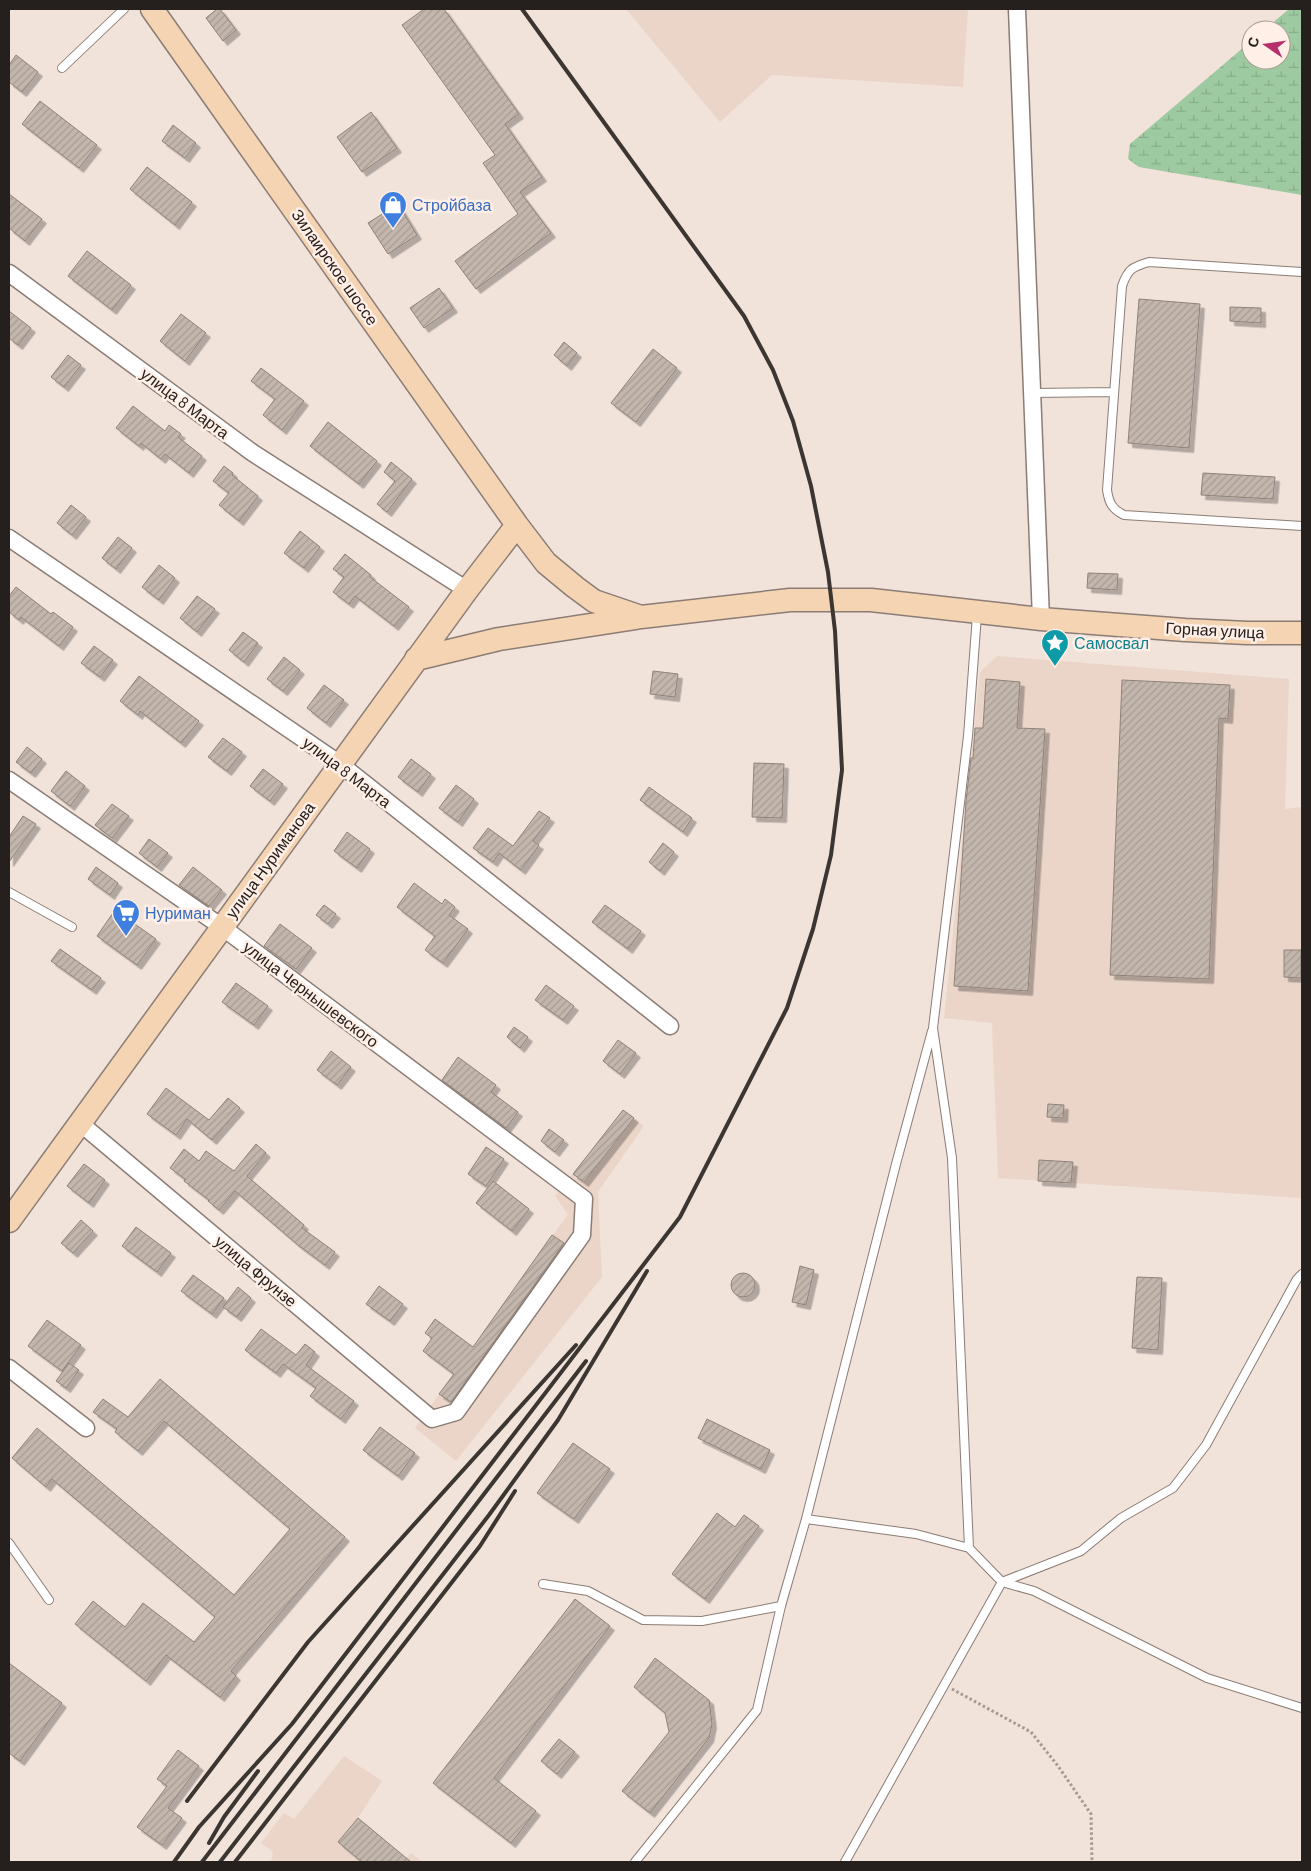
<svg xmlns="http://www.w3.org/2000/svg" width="1311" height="1871" font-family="Barlow,sans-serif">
<defs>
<pattern id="wetland-marsh" width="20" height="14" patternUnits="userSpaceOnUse" patternTransform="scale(1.25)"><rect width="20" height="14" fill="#9ecaa1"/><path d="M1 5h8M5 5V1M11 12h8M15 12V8" fill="none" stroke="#88ad8a"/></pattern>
<pattern id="building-hatch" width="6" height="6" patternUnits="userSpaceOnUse" patternTransform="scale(1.25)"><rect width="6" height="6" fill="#c3b6ac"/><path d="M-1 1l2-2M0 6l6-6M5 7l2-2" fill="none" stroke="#a79c94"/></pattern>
<filter id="shadow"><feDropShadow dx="4.5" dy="4.5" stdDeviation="0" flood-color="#0004"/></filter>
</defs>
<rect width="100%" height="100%" fill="#f1e2da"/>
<path fill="#ebd5c8" d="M626 9H968L963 87 772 75 720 122Z
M997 656 1289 679 1285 809 1302 807V1198L998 1178 992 1023 944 1018 980 672Z
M623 1110 644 1126 598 1192 602 1277 456 1461 415 1428 568 1214 555 1196Z
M344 1756 382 1781 358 1818 406 1858 411 1853 423 1862H271L273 1852 261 1843 284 1813 294 1819Z"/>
<path fill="url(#wetland-marsh)" d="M1289 9H1302V195L1139 167 1128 159 1130 144 1251 41V60H1281V30H1264Z"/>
<path fill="url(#building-hatch)" stroke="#8f8279" filter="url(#shadow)" d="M217 9H220L236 30 223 41 206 18Z
M424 9H444L519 114 505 124 542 177 520 192 551 233 476 289 455 261 518 214 483 163 495 155 402 25Z
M16 55 38 72 22 92 9 82V65Z
M40 101 97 145 79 168 22 124Z
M371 112 397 148 362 172 337 137Z
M173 125 196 143 185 158 162 141Z
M147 167 192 202 175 225 130 189Z
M9 194 42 219 25 241 9 228Z
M398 204 417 235 388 254 368 223Z
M87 251 131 285 112 310 68 276Z
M439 288 453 308 424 328 410 308Z
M1139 299 1200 304 1189 448 1128 443Z
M1230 307 1261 308V323L1230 321Z
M9 311 31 328 18 345 9 338Z
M181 314 206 333 185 361 160 341Z
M564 342 577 353 567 366 554 355Z
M653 349 677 368 636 422 611 403Z
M68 355 81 365 64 387 51 377Z
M261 368 304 401 282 430 263 415 275 399 251 381Z
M133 406 165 431 169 425 181 434 178 437 202 456 189 473 165 454 161 459 141 443 139 446 116 428Z
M328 422 377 461 359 484 310 446Z
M391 462 412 479 387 512 377 504 395 481 384 472Z
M224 466 233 473 232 475 258 496 239 521 219 505 229 493 213 481Z
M1203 473 1275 477 1273 499 1201 495Z
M71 505 86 517 72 535 57 523Z
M300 531 320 547 304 568 284 553Z
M118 537 132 548 116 569 102 558Z
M345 554 371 575 370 577 409 607 394 626 355 596 349 604 333 592 344 577 333 569Z
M159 565 175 578 159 600 142 587Z
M1088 573 1118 574 1117 590 1087 588Z
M16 587 51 614 53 612 73 627 59 646 21 617 19 620 9 612V596Z
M197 596 215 609 197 632 180 618Z
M243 632 258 643 244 662 229 650Z
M94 646 113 660 100 677 81 663Z
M284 657 300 670 283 691 267 679Z
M653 671 678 674 675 697 650 694Z
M139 676 199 721 181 743 140 711 138 715 120 701Z
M986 679 1020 682 1017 728 1045 729 1028 991 954 986 966 801 971 758H973L975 728H983Z
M1122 680 1230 685 1228 719 1219 718 1209 979 1110 975Z
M324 685 344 700 326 723 307 708Z
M223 738 242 752 227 771 208 757Z
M27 747 42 759 31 773 16 762Z
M411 759 431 774 418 792 398 777Z
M754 763 784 764 782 818 752 817Z
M263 769 283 784 270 801 250 786Z
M66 771 85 786 70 806 51 791Z
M456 785 474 799 458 822 439 808Z
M649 787 692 818 683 832 640 800Z
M112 804 129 816 112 838 95 825Z
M539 811 550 818 533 841 539 845 521 870 499 853 493 862 473 848 488 828 513 846Z
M23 816 36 824 9 862V837Z
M347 832 370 849 357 868 334 851Z
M149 839 168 853 157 867 139 853Z
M663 843 674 852 660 871 649 862Z
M96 867 118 883 110 895 88 879Z
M193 867 222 890 209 906 179 885Z
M414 883 442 904 445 899 455 907 449 915 468 929 443 963 425 950 435 936 397 907Z
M324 905 336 914 328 924 316 915Z
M605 905 641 931 628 949 592 922Z
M115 910 156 939 137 965 97 936Z
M280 924 312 948 296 969 264 946Z
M60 949 101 978 92 990 51 961Z
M1284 950H1301V978L1284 977Z
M236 983 268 1006 254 1025 222 1002Z
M546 985 574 1006 563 1020 535 1000Z
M514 1027 528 1037 520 1048 507 1037Z
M618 1040 636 1053 620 1074 603 1061Z
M331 1051 351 1067 337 1085 317 1070Z
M458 1057 496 1085 491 1092 518 1112 506 1128 442 1080Z
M166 1088 209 1120 228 1098 240 1108 212 1140 187 1119 176 1135 147 1114Z
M1048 1104 1064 1105 1063 1118 1047 1117Z
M623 1110 634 1118 584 1182 573 1174Z
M549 1129 564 1140 555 1152 541 1141Z
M256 1144 266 1153 247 1176 304 1225 302 1228 335 1252 325 1265 298 1245 235 1191 219 1210 208 1201 209 1200 184 1181 185 1179 170 1168 184 1149 199 1161 206 1151 234 1171Z
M486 1147 504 1159 486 1186 468 1174Z
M1039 1160 1073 1162 1071 1183 1038 1181Z
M84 1164 105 1180 89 1203 67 1186Z
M493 1181 529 1209 512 1231 476 1203Z
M81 1220 93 1231 73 1253 61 1243Z
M136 1227 171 1253 157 1272 122 1246Z
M552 1235 564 1243 451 1402 439 1394 454 1374 423 1351 432 1338 425 1333 435 1319 473 1347Z
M800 1266 814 1270 806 1305 792 1302Z
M731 1285a12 12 0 1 1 24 0a12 12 0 1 1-24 0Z
M193 1275 224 1298 212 1314 181 1291Z
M1137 1277 1162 1278 1158 1350 1132 1348Z
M379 1286 403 1304 390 1321 366 1304Z
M238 1287 251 1298 237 1317 223 1307Z
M47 1320 81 1345 62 1371 28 1346Z
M261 1329 296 1355 305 1344 315 1352 306 1365 354 1401 341 1419 310 1396 316 1388 283 1364 276 1373 245 1350Z
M69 1363 79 1370 66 1388 56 1381Z
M160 1379 345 1537 231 1671 236 1676 220 1697 166 1655 146 1681 75 1624 93 1601 125 1627 143 1603 194 1642 215 1617 52 1479 46 1487 12 1458 37 1428 234 1595 290 1529 164 1421 138 1451 115 1432 117 1429 93 1412 103 1399 128 1417Z
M707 1419 770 1450 761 1469 698 1438Z
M380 1427 415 1453 398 1476 363 1450Z
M573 1443 610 1469 574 1519 537 1493Z
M717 1513 735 1527 744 1515 759 1526 705 1599 672 1574Z
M575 1599 610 1626 494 1778 536 1811 511 1843 433 1783Z
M655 1658 709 1700 712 1724 709 1738 650 1813 622 1791 669 1732 665 1713 634 1687Z
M9 1663 62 1703 20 1761 9 1753Z
M559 1739 575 1752 557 1774 541 1761Z
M178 1750 199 1766 168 1808 182 1818 162 1845 137 1827 167 1786 157 1779Z
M358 1818 411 1862H362L338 1842Z"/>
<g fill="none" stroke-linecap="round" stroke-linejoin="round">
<defs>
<path id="service" d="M62 68 124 9
M1302 272 1149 262C1132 267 1128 269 1122 286L1107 490C1109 503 1112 509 1124 515L1302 526
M1032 393 1114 392
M9 892 72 927
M932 1031 896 1164 806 1519 916 1534 969 1548
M9 1543 49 1600
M1002 1582 1081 1551 1121 1518 1173 1488 1206 1445 1297 1279 1302 1274
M1002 1582 1034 1591 1207 1678 1302 1708
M543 1584 588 1591 643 1620 702 1621 781 1606
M635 1862 757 1710 781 1606 806 1519
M845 1862 1002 1582 969 1548 952 1158 933 1028 968 736 977 615"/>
<path id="minor" d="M1017 9 1041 619
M9 273 253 453 467 590
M9 538 340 764 670 1026
M9 780 222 927 584 1199 582 1235 456 1412 432 1419 80 1123
M9 1368 86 1428"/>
<path id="secondary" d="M152 9 517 525 546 563 575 587 594 601 641 617 790 600H871L1041 619 1185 630 1247 633H1302
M416 659 499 639 636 618
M9 1221 467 590 517 525"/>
</defs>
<use href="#service" stroke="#8b7d75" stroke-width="10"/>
<use href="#minor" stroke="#8b7d75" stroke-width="19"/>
<use href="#secondary" stroke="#8b7d75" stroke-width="25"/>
<path stroke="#a49993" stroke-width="3" stroke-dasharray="2.5 2.5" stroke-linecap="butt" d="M952 1689 1031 1732 1058 1766 1091 1814 1092 1862"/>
<use href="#service" stroke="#fff" stroke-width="8"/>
<use href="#minor" stroke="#fff" stroke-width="16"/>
<use href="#secondary" stroke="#f4d4b3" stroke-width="22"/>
<path stroke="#3c3632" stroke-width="4" d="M187 1801 308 1642 576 1345
M209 1843 224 1817 258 1771
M174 1862 199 1827 292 1724 680 1217 787 1008 813 929 831 855 842 770 835 631 828 572 811 486 793 421 773 370 744 316 522 9
M202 1862 586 1361
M220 1862 489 1515 558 1420 647 1271
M235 1862 480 1546 515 1491"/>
</g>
<defs>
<symbol id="shop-pin" viewBox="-11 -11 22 30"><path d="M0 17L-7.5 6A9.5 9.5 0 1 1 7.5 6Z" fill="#3f7fe0" stroke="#ffefe7"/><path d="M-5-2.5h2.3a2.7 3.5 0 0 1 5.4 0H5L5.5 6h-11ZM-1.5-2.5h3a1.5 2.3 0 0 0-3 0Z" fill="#fff"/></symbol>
<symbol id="sight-pin" viewBox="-11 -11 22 30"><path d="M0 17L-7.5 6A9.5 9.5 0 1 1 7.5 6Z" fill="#0f9aa8" stroke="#ffefe7"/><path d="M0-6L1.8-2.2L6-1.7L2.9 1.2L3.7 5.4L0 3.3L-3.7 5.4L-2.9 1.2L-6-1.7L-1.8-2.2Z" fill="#fff"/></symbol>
<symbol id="supermarket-pin" viewBox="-11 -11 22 30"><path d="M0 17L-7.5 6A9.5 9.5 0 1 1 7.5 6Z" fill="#3f7fe0" stroke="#ffefe7"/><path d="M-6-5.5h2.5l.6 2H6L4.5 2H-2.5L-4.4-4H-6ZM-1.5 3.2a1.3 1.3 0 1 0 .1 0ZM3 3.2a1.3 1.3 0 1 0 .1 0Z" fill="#fff"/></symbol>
</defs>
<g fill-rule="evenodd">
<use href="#shop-pin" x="377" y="189" width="32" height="43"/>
<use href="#sight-pin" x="1039" y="627" width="32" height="43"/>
<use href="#supermarket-pin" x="110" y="897" width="32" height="43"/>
</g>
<g text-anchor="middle" stroke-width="5" stroke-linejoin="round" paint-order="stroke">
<g font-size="16" fill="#366cbe" stroke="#ffefe7" text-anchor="start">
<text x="412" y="211">Стройбаза</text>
<text x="145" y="919">Нуриман</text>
</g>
<g font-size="16" fill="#25201d" stroke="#ffefe7">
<text transform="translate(335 267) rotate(55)" y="6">Зилаирское шоссе</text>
<text transform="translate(185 403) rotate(37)" y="6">улица 8 Марта</text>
<text transform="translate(1215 630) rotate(3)" y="6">Горная улица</text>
<text transform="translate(347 772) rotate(37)" y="6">улица 8 Марта</text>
<text transform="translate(270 860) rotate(-54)" y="6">улица Нуриманова</text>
<text transform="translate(311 994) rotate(37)" y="6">улица Чернышевского</text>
<text transform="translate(256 1271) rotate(40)" y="6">улица Фрунзе</text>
</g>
<g font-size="16" fill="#0d838f" stroke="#ffefe7" text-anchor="start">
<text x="1074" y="649">Самосвал</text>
</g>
</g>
<rect width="1311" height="1871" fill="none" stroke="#25201d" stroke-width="20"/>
<g transform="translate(1266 45) rotate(283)"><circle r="24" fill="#ffefe7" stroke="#a89c96"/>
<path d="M0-4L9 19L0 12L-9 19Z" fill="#b72e6d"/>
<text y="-8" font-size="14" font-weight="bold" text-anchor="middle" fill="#25201d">С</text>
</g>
</svg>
